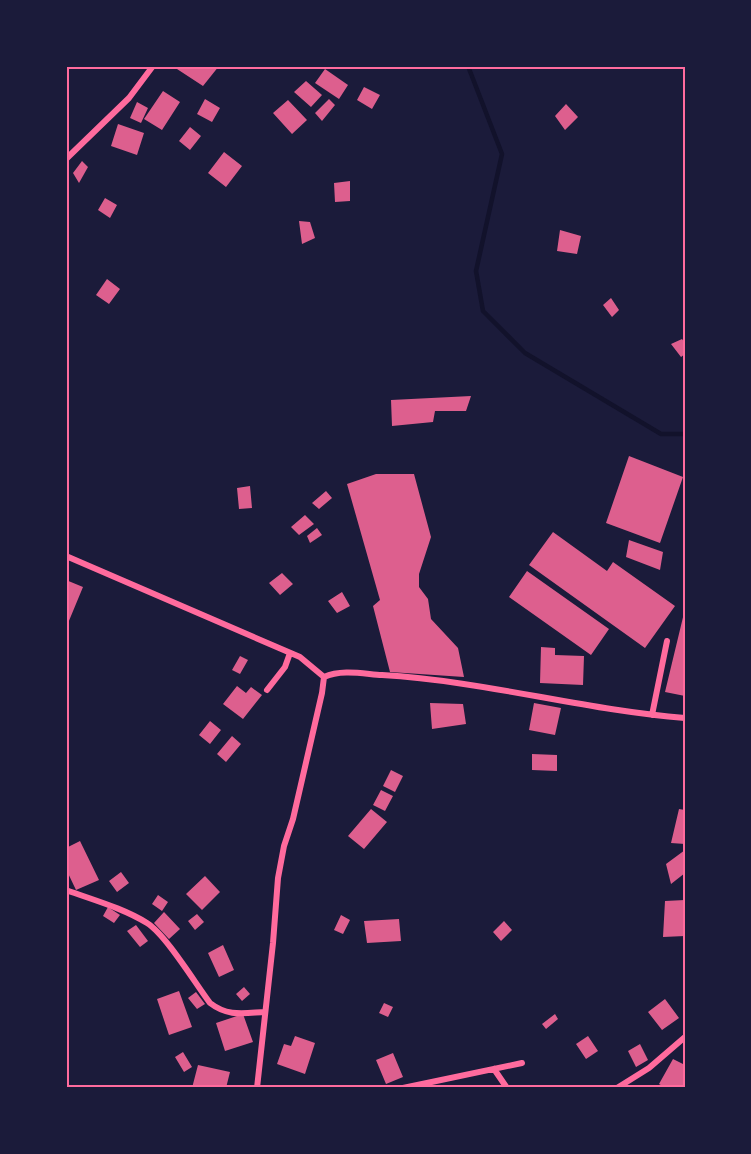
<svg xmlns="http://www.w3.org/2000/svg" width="751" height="1154" font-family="'Fira Sans Condensed',sans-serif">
<rect width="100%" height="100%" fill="#1b1b3a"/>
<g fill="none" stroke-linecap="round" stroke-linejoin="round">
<path stroke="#12122b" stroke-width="4.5" d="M468 66 502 154 476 271 483 311 525 353 661 434H685"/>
</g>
<path fill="#dd5f8e" d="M179 66H219L203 86 177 69Z
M325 69 348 85 339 99 315 83Z
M306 81 322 95 311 107 294 92Z
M364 87 380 95 372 109 357 100Z
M163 91 180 102 162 130 144 119Z
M205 99 220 108 212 122 197 114Z
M329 99 335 105 322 121 315 113Z
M288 100 307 120 292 134 273 113Z
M137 102 148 108 141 123 130 118Z
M566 104 578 117 565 130 555 116Z
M118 124 144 133 137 155 111 146Z
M190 127 201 136 190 150 179 141Z
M224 152 242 166 226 187 208 173Z
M82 161 88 167 79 183 73 173Z
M350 181V201L335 202 334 183Z
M105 198 117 205 110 218 98 210Z
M299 221 310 222 315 238 302 244Z
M560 230 581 236 577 254 557 251Z
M107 279 120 289 109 304 96 295Z
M611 298 619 310 612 317 603 305Z
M682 339 685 343V354L681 357 671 344Z
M471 396 466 411H435L433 422 392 426 391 400Z
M629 456 683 477 660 543 606 523Z
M376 474H414L431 537 419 574V587L428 599 431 619 458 648 464 677 390 672 373 606 380 600 347 484Z
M250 486 252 508 239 509 237 488Z
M326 491 332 498 319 509 312 503Z
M305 515 314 524 299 535 291 527Z
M317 528 322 535 310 543 307 536Z
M553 532 607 571 613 562 675 606 645 648 529 565Z
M629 540 663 552 660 570 626 557Z
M527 571 609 629 591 655 509 597Z
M282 573 293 584 280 595 269 583Z
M66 580 83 587 66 628Z
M342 592 350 606 337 613 328 601Z
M684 613H685V696L665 692Z
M541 647 555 648V655L584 656 583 685 540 683Z
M240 656 248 660 240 674 232 670Z
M237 686 246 693 251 687 262 695 243 719 223 704Z
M430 703 463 704 466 724 432 729Z
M534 703 561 708 555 735 529 730Z
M210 721 221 730 210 744 199 735Z
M232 736 241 744 226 762 217 754Z
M532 754 557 755V771L532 770Z
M391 770 403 776 395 792 383 786Z
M381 790 393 796 385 811 373 805Z
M371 809 387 822 364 849 348 836Z
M679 809 685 810V844L671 843Z
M80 841 99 880 76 890 66 869V848Z
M685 850V873L671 884 666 864Z
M121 872 129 883 117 892 109 881Z
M205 876 220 892 202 910 186 894Z
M158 895 168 902 162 911 152 904Z
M685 900V936L663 937 665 901Z
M108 907 120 915 114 923 103 916Z
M164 912 180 929 169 939 154 923Z
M197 914 204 922 195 930 188 921Z
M341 915 350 920 343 934 334 930Z
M399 919 401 941 367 943 364 921Z
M504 921 512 930 501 941 493 932Z
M136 925 148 941 140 947 127 931Z
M223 945 234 970 219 977 208 953Z
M244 987 250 994 242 1001 236 994Z
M179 991 192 1027 169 1035 157 999Z
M196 992 205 1004 197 1009 188 998Z
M665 999 679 1018 662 1030 648 1012Z
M384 1003 393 1007 388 1017 379 1013Z
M243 1014 253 1042 225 1051 216 1023Z
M555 1014 558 1019 546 1029 542 1024Z
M295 1036 315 1043 305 1074 277 1064 284 1044 291 1046Z
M588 1036 598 1051 586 1059 576 1044Z
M640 1044 648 1060 636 1067 628 1051Z
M183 1052 192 1067 184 1072 175 1057Z
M393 1053 403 1077 386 1084 376 1060Z
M673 1059 685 1065V1088H666L659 1084Z
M198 1065 230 1072 226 1088H192Z"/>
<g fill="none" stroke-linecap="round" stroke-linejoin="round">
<path stroke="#ff6b9d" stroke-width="6" d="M66 159 129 98 153 66
M66 556 300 657 324 677
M267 690 285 667 290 653
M652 715 667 641
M66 890C93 900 123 908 147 923 166 935 195 983 210 1003 228 1017 244 1013 265 1012
M494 1069 507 1088
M257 1088 273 943 278 878 284 846 293 819 322 693 324 677C342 669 364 674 382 675 485 681 583 710 685 718
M403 1088 522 1063
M617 1088 649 1068 685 1037"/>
</g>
<rect width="751" height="1154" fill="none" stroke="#1b1b3a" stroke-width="135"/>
<rect x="68" y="68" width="616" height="1018" fill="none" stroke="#ff6b9d" stroke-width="2"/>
</svg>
